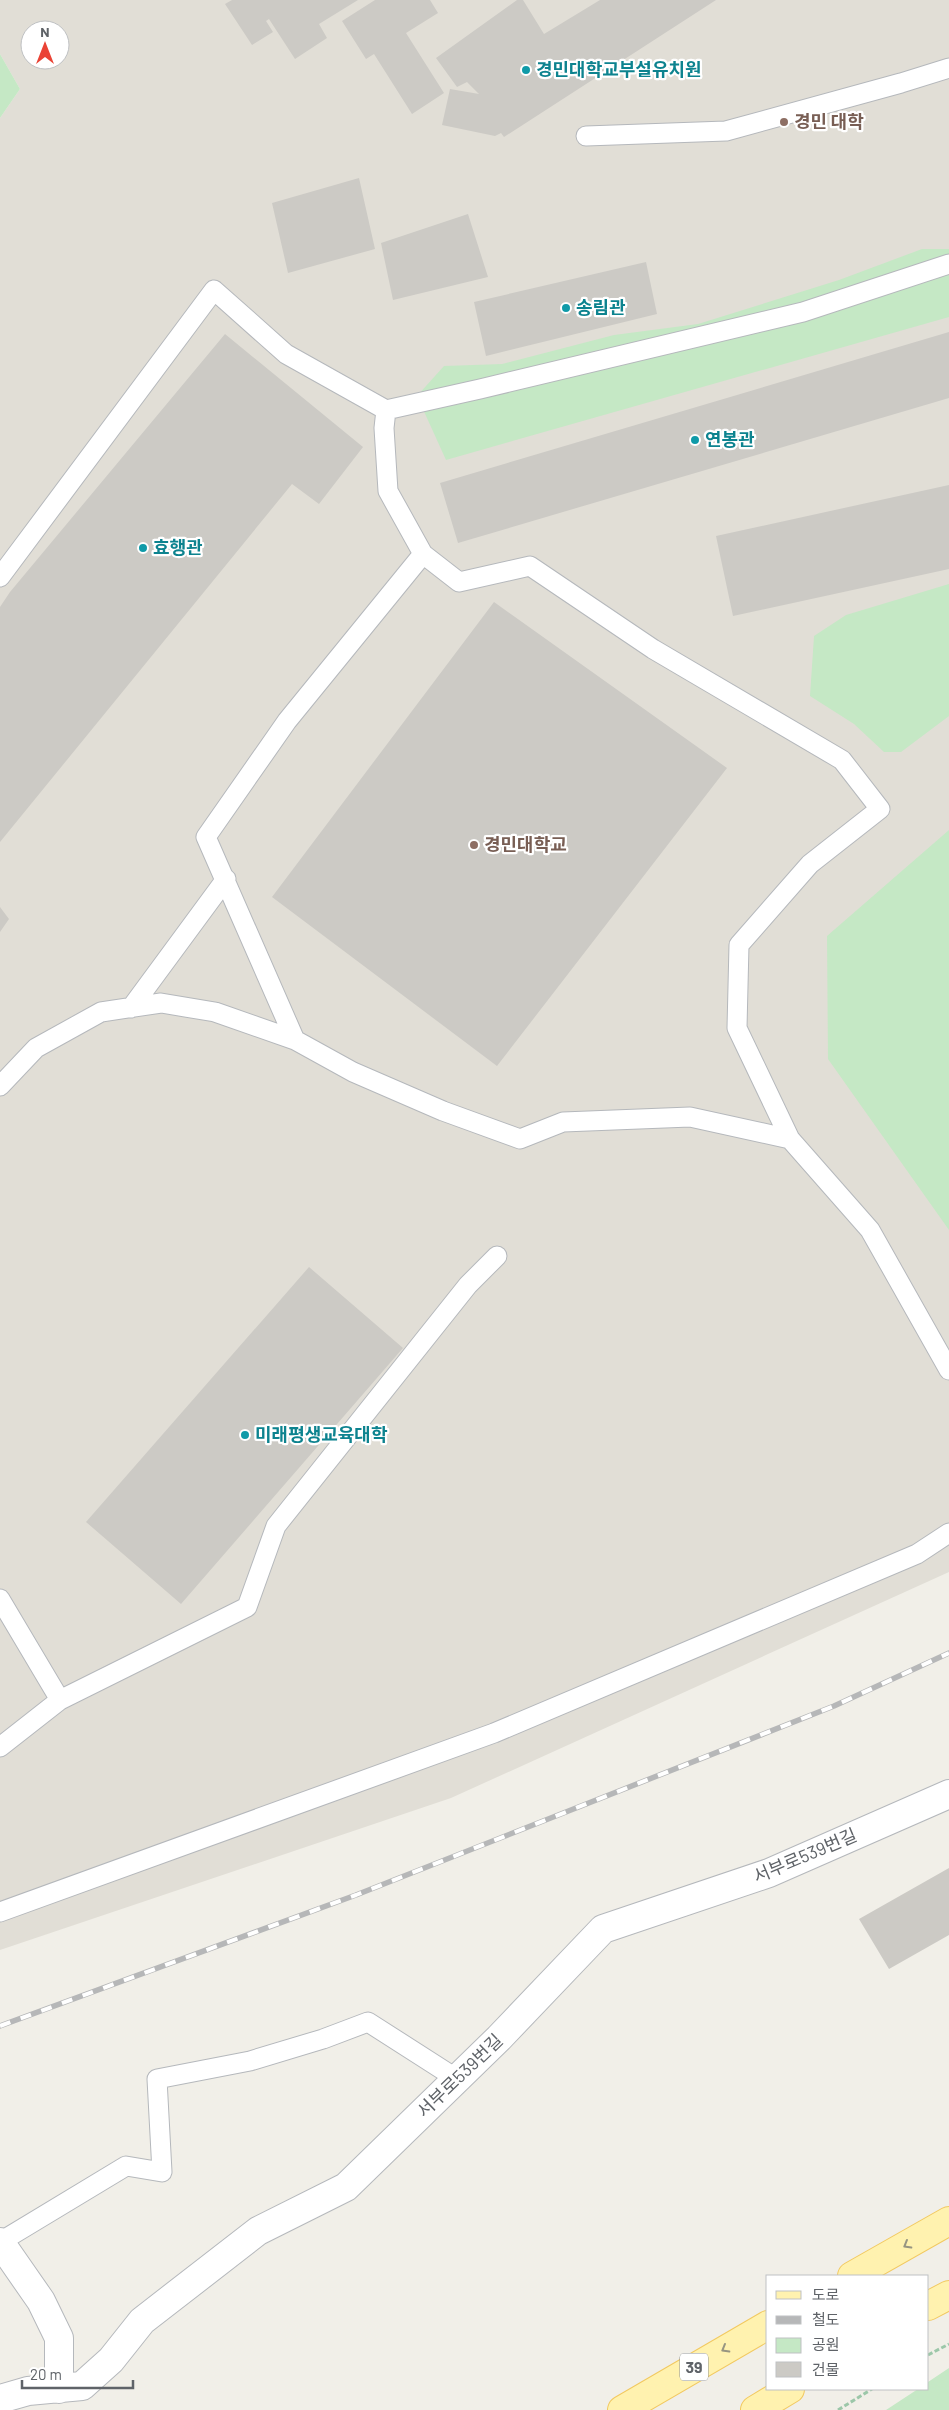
<svg xmlns="http://www.w3.org/2000/svg" width="949" height="2410" font-family="Barlow,'Noto Sans KR',sans-serif">
<rect width="100%" height="100%" fill="#f1efe8"/>
<path fill="#e1ded6" fill-rule="evenodd" d="M0 0H949V1572L451 1798 0 1950V118L20 89 0 54ZM30 30H60V60H30Z"/>
<path fill="#c5e8c5" d="M0 54 20 89 0 118Z
M922 249H949V317L446 460 417 396 444 366 502 364 614 335 698 324 839 280Z
M949 584V716L901 752H884L854 724 810 696 814 636 846 615Z
M949 830V1230L828 1059 827 936Z
M949 2368V2410H886L918 2389H928V2382Z"/>
<path fill="#cccac5" d="M232 0H358L319 24 327 38 295 59 269 19 266 21 273 32 252 45 225 4Z
M375 0H430L438 13 406 33 444 93 412 114 374 54 366 59 342 21Z
M517 0H523L544 34 600 0H716L504 137 501 133 495 136 442 125 450 89 479 94 467 82 457 87 436 58Z
M359 178 375 249 288 273 272 203Z
M468 214 488 277 393 300 381 243Z
M646 262 657 314 486 356 474 302Z
M949 332V398L458 543 440 483Z
M225 334 363 447 319 504 292 484 0 842V607L10 592Z
M949 485V569L733 616 716 536Z
M494 602 727 768 497 1066 272 897Z
M0 907 9 919 0 932Z
M309 1267 403 1348 181 1604 86 1522Z
M949 1868V1935L889 1969 859 1919Z"/>
<g fill="none" stroke-linecap="round" stroke-linejoin="round">
<defs>
<path id="lane" d="M586 136 726 131 901 83 949 68
M386 410 384 428 388 491 423 554 459 582 530 566 653 649 842 760 880 809 810 864 739 945 737 1028 790 1139 870 1230 949 1370
M423 554 287 721 206 837 295 1040 353 1072 443 1111 520 1139 563 1122 690 1117 790 1139
M0 577 214 290 286 354 386 410 480 389 803 312 949 264
M131 1008 226 879
M0 1086 36 1048 101 1012 161 1003 215 1012 295 1040
M0 1599 60 1700
M0 1747 60 1700 247 1607 276 1526 468 1285 497 1256
M0 1912 494 1733 917 1554 949 1533
M0 2242 126 2166 162 2172 157 2079 250 2061 323 2039 368 2022 457 2079"/>
<path id="street" d="M0 2242 41 2301 59 2338V2389
M0 2399 28 2391 82 2386 111 2360 142 2321 258 2231 346 2187 499 2038 603 1929 769 1873 949 1794"/>
<path id="primary" d="M852 2276 949 2221
M928 2306 949 2295
M622 2410 768 2325
M755 2410 790 2389"/>
</defs>
<use href="#lane" stroke="#b5b8bc" stroke-width="21"/>
<use href="#street" stroke="#b5b8bc" stroke-width="30"/>
<use href="#primary" stroke="#f2c960" stroke-width="30"/>
<path stroke="#9cc7a9" stroke-width="3" stroke-dasharray="5 2.5" stroke-linecap="butt" d="M928 2355 949 2344
M838 2410 872 2389"/>
<use href="#lane" stroke="#fff" stroke-width="19"/>
<use href="#street" stroke="#fff" stroke-width="28"/>
<use href="#primary" stroke="#fff2af" stroke-width="28"/>
<defs>
<path id="rail" d="M0 2026 356 1895 834 1706 949 1653"/>
</defs>
<use href="#rail" stroke="#b6b7b8" stroke-width="5.5"/>
<use href="#rail" stroke="#fff" stroke-width="4" stroke-dasharray="11" stroke-linecap="butt"/>
</g>
<defs><path id="oneway-chevron" d="M-2-3.5L2.5 0L-2 3.5" fill="none" stroke-width="1.6" stroke-linecap="round" stroke-linejoin="round" transform="scale(1.25)"/></defs>
<g stroke="#979581">
<use href="#oneway-chevron" transform="translate(907 2245) rotate(150)"/>
<use href="#oneway-chevron" transform="translate(725 2349) rotate(150)"/>
</g>
<g fill="#0f9aa8" stroke="#fff" stroke-width="2">
<circle cx="526" cy="70" r="5"/>
<circle cx="566" cy="308" r="5"/>
<circle cx="695" cy="440" r="5"/>
<circle cx="143" cy="548" r="5"/>
<circle cx="245" cy="1435" r="5"/>
</g>
<g fill="#8d6e63" stroke="#fff" stroke-width="2">
<circle cx="784" cy="122" r="5"/>
<circle cx="474" cy="845" r="5"/>
</g>
<g text-anchor="middle" stroke-width="4.5" stroke-linejoin="round" paint-order="stroke">
<rect fill="#fff" stroke="#8f9295" stroke-width="1" x="680" y="2353.5" width="28" height="27" rx="4"/>
<g font-size="16" font-weight="bold" fill="#5f6368">
<text x="694" y="2373">39</text>
</g>
<g font-size="18" font-weight="bold" fill="#0d838f" stroke="#fff" text-anchor="start">
<text x="536" y="76">경민대학교부설유치원</text>
<text x="576" y="314">송림관</text>
<text x="705" y="446">연봉관</text>
<text x="153" y="554">효행관</text>
<text x="255" y="1441">미래평생교육대학</text>
</g>
<g font-size="18" font-weight="bold" fill="#785e54" stroke="#fff" text-anchor="start">
<text x="794" y="128">경민 대학</text>
<text x="484" y="851">경민대학교</text>
</g>
<g font-size="18" fill="#5f6368" stroke="#fff">
<text transform="translate(805 1856) rotate(-23)" y="6">서부로539번길</text>
<text transform="translate(460 2076) rotate(-44)" y="6">서부로539번길</text>
</g>
</g>
<rect x="766" y="2275" width="162" height="115" fill="#ffffff" stroke="#bfc1c3"/>
<rect x="776" y="2291" width="25" height="8" fill="#fff2af" stroke="#bfc1c3"/>
<text x="812" y="2300" font-size="15" fill="#5f6368">도로</text>
<rect x="776" y="2316" width="25" height="8" fill="#b6b7b8" stroke="#bfc1c3"/>
<text x="812" y="2325" font-size="15" fill="#5f6368">철도</text>
<rect x="776" y="2338" width="25" height="15" fill="#c5e8c5" stroke="#bfc1c3"/>
<text x="812" y="2350" font-size="15" fill="#5f6368">공원</text>
<rect x="776" y="2362" width="25" height="15" fill="#cccac5" stroke="#bfc1c3"/>
<text x="812" y="2375" font-size="15" fill="#5f6368">건물</text>
<g transform="translate(45 45)"><circle r="24" fill="#ffffff" stroke="#bfc1c3"/>
<path d="M0-4L9 19L0 12L-9 19Z" fill="#ea4335"/>
<text y="-8" font-size="14" font-weight="bold" text-anchor="middle" fill="#5f6368">N</text>
</g>
<path d="M22 2380v8h111v-8" fill="none" stroke="#5f6368" stroke-width="2.5"/>
<text x="30" y="2380" font-size="15" fill="#5f6368" stroke="#ffffff" stroke-width="4" paint-order="stroke">20 m</text>
</svg>
